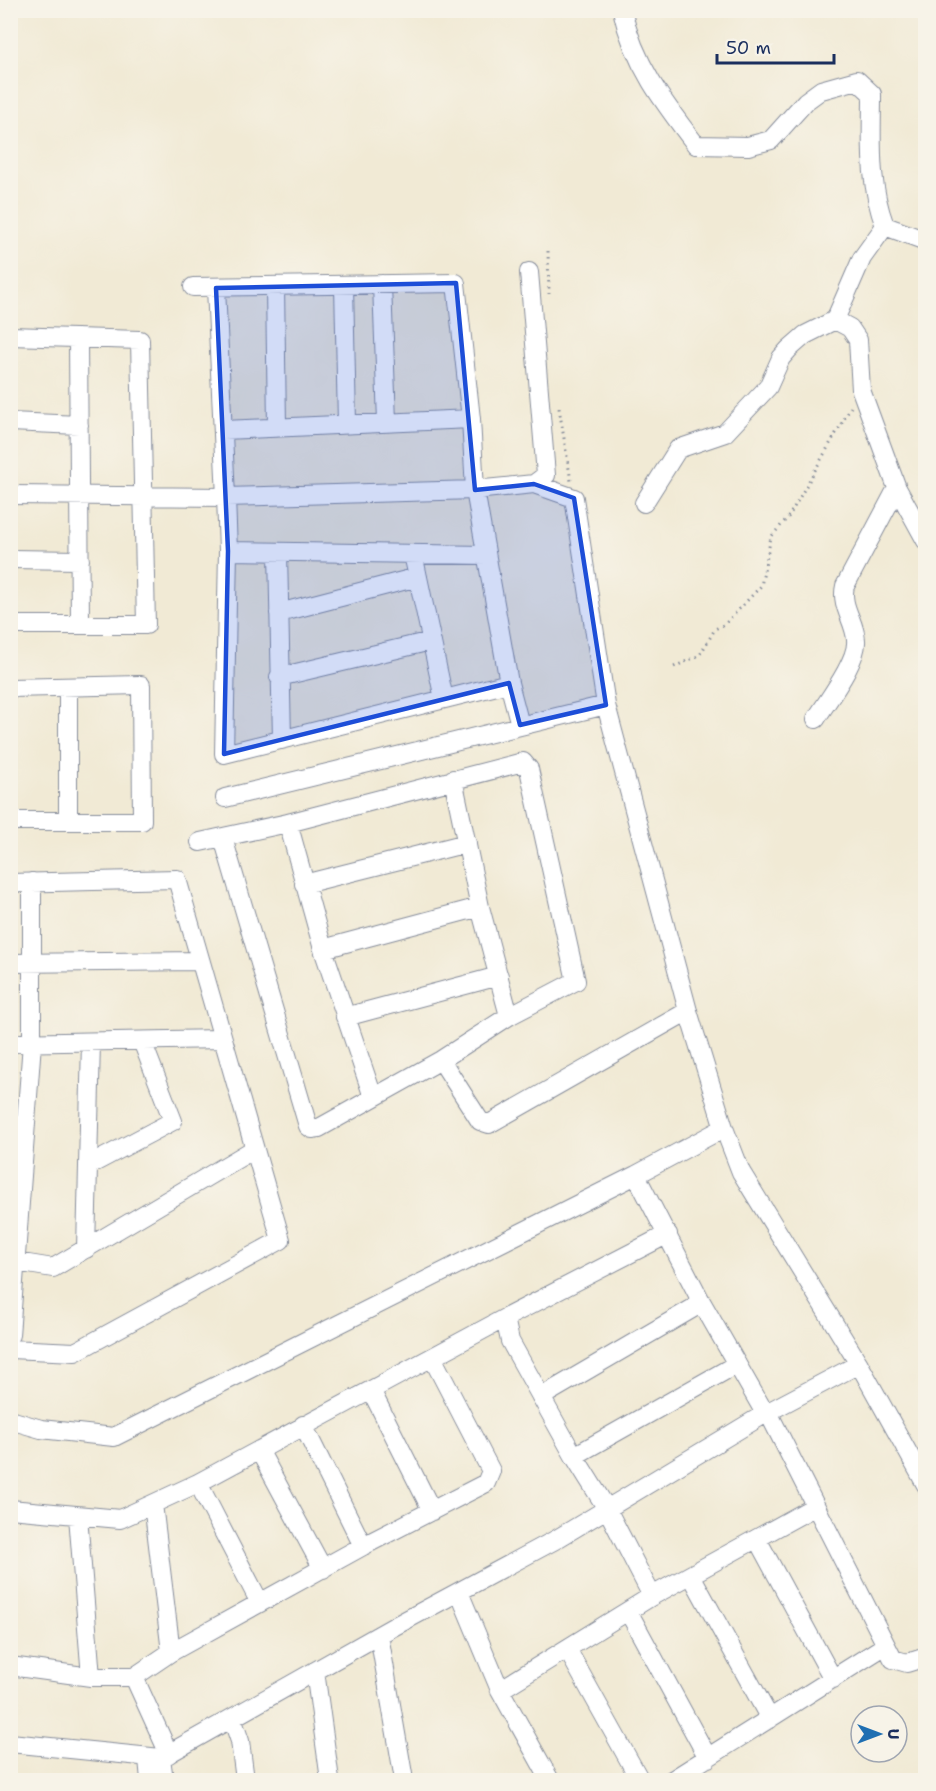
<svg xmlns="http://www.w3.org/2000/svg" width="936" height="1791" font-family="'Shantell Sans',sans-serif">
<rect width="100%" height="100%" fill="#f7f3e8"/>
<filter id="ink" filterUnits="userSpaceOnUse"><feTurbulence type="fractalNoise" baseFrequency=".0167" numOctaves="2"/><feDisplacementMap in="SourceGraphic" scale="12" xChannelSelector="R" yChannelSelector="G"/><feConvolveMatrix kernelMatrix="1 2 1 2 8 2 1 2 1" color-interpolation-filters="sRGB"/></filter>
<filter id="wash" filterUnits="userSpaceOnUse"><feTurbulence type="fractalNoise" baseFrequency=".008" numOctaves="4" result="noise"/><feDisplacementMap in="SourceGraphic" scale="24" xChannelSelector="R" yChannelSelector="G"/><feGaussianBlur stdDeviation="1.35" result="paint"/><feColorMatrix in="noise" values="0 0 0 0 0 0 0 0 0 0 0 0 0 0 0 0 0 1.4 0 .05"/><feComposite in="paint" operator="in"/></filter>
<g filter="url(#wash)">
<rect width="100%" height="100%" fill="#f1ead5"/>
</g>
<g filter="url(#ink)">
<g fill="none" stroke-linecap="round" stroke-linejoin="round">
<defs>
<path id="minor" d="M622 10C634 64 663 102 696 145L748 146 771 140 806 101 821 90 857 80 872 94C872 140 868 181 885 226L926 241
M382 284 387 422
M344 285 347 424
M275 286 277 427
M193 287 456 283 471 419 475 490 534 484 546 475 529 272
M216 288 226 497 475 490 509 683 520 725
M835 320 850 328 858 340 861 390 897 488 926 541
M10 336 140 340 146 625H10
M78 338 80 625
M10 422 79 425
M224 430 471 419
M534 484 574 498 606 705 688 1011 724 1128 741 1172 859 1364 926 1485
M10 495 226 497 228 551 486 555
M644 503 678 449 725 433 768 387 781 358 789 349 805 335 835 320 862 258 885 226
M228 551 224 754 509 683
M278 552 282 740
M413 554 444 699
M10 559 80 560
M279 613 418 577
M279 677 431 641
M10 688 141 685 142 821H10
M816 719C827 701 858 661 856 640 855 621 840 606 845 586L897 488
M453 779 480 907 509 1016
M225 798 606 705
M68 821V687
M288 823 323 949 373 1097
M200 842 288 823 523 762 529 769 576 981 509 1016 441 1060 319 1128 312 1129 308 1126 223 838
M10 883 177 879 281 1240 75 1352 10 1349
M304 884 467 843
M323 949 480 907
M10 963 200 961
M345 1017 499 976
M10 1043 221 1039
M441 1060 480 1121 489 1124 688 1011
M724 1128 636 1175 702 1303 762 1408 768 1412 893 1659 907 1663 926 1657
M88 1166 173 1121 142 1041
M86 1249 91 1042
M10 1261 53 1268 254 1149
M505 1318 510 1341 574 1456 607 1509 652 1596
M10 1335 32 1043V882
M371 1390 432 1511
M541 1397 702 1303
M10 1420 41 1429 114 1437 636 1175
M303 1425 363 1546
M259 1450 323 1569
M574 1456 737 1364
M198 1483 260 1603
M153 1504 171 1652
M10 1509 120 1519 198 1483 505 1318 668 1234
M78 1516 91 1677
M757 1539 833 1679
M691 1575 770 1719
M459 1592 500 1690 550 1780
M628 1611 708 1758
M379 1635 404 1780
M567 1649 640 1780
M10 1666 91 1677H134L171 1652 363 1546 486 1483 491 1471 433 1359
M315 1671 330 1780
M134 1677 169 1754
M500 1690 652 1596 814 1507
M232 1718 240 1741 245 1780
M10 1743 161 1758
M148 1759 150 1780
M164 1780 161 1758 393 1627 555 1540 768 1412 859 1364
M672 1780 886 1645"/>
</defs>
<use href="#minor" stroke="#868c9a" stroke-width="20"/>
<path stroke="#868c9a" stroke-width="3" stroke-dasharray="1.5 4.5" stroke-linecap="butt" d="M548 251 549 294
M559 408 571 481
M674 667 700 655 715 629 725 624 761 586 771 537 789 516 851 407"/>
<use href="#minor" stroke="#fff" stroke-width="18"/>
</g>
</g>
<path fill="#1d4ed8" fill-opacity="0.2" stroke="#1d4ed8" stroke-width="4.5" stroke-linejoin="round" d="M456 283 475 490 534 484 574 498 606 705 520 725 509 683 224 754 228 551 216 288Z"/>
<rect width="936" height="1791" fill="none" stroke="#f7f3e8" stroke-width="36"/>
<g transform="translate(879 1734) rotate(90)"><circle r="28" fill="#f7f3e8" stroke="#9fa5b1" stroke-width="1.5"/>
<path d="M0-4.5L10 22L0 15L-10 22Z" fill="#1f6fb2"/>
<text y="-9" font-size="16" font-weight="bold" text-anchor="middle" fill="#1b2f5e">U</text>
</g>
<path d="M717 54v9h117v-9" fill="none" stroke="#1b2f5e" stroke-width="3"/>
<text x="726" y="54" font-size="18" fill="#1b2f5e" stroke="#f7f3e8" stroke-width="4.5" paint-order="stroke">50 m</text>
</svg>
